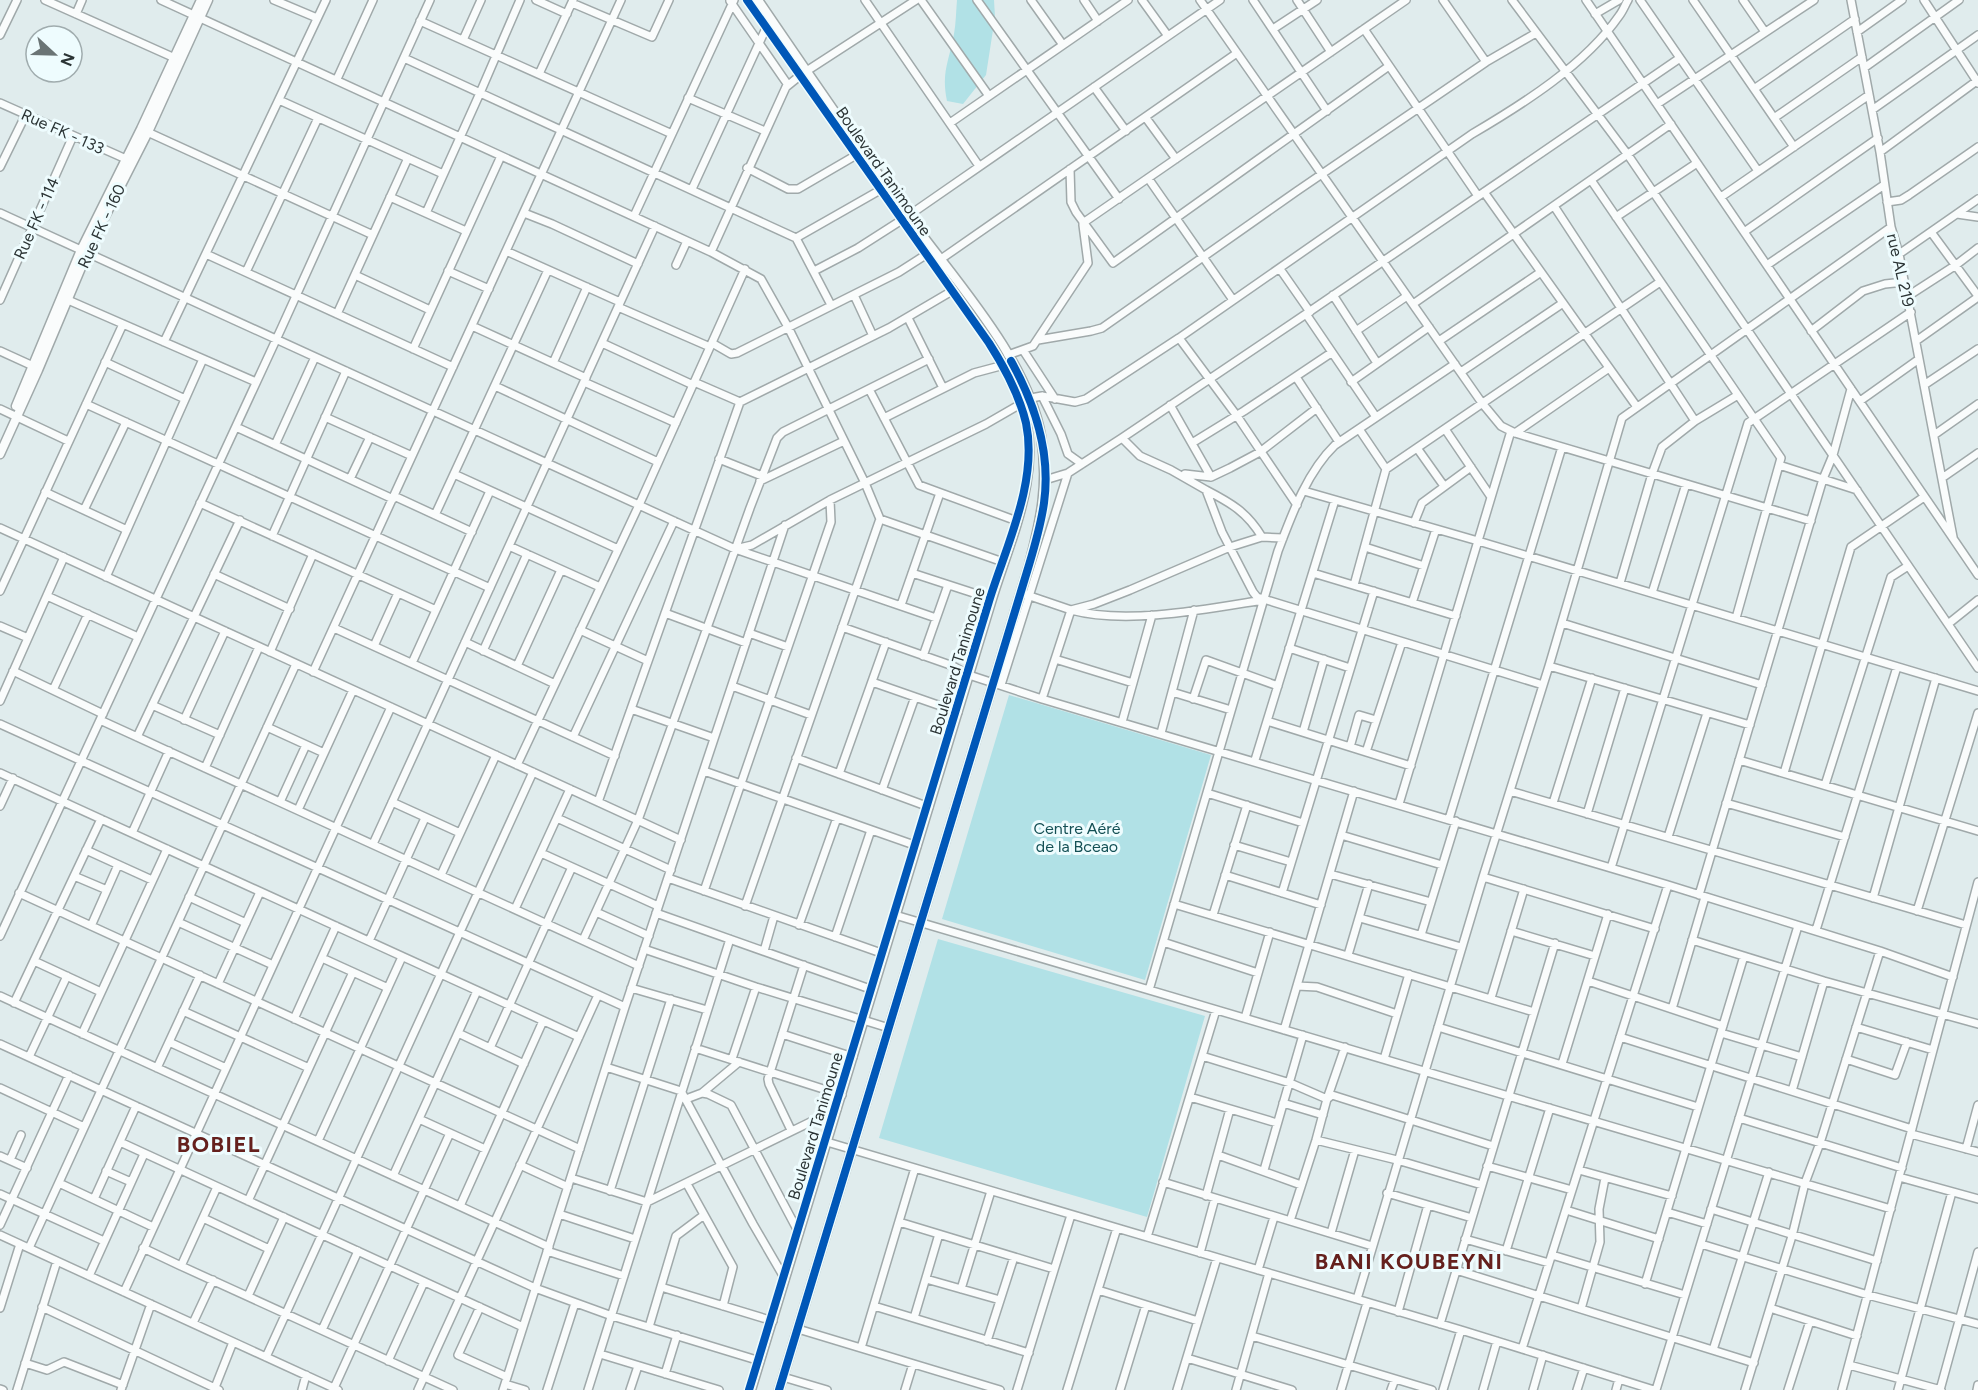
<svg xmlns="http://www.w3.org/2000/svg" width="1978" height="1390" font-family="Figtree,sans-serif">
<rect width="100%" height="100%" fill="#e0eced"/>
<path fill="#b1e1e6" d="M957 0H994L995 17 986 75 963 104 947 101C941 72 949 62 954 34 956 23 956 11 957 0Z
M1009 695 1211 755 1145 980 942 919Z
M938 939 1205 1016 1147 1217 879 1138Z"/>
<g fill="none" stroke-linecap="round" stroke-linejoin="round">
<defs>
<path id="minor" d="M45 0 177 59
M161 0 711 252 761 279 788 327 865 483 880 519 745 906
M274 0 317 18
M536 0 567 14
M865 0 979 166
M921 0 989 96
M977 0 1119 199
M1031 0 1063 45
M1084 0 1098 21
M1142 0 1168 36
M1200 0 1482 403 1501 426 1515 433 1811 521
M1253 0 1327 111
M1297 0 1331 52
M1443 0 1486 62
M1512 0 1628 155 1978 668
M1586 0 1978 575
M1640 0 1758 171
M1693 0 1794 147
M1743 0 1765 32
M1851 0 1880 152 1891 227 1899 254 1953 537
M1924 0 1978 83
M730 1 788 85
M572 3 652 37 669 0
M76 14 82 0
M1595 14 1619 0
M420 21 672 134
M1273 29 1317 0
M1364 29 1478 196
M1857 32 1902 0
M0 35 17 0
M463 40 481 0
M404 58 796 238 882 189
M1864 68 1959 0
M539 74 573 0
M337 79 373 0
M1094 87 1126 131
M1754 89 1855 19
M688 98 765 131
M279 100 443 174
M0 103 126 159
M1657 104 1814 0
M1872 110 1978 35
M1146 118 1176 159
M1774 118 1862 57
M950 123 1128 0
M143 130 373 235
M1880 152 1978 80
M0 167 26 114
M747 168 788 189H798L858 154
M1070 169 1071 202 1076 212 1113 263 1389 66
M1148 178 1233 300
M1591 180 1781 458 1736 618
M692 189 767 26
M1484 192 1637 407
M390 197 466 231
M1721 197 1869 95
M1887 202 1901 200 1909 195 1978 147
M1554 206 1695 421
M0 213 735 549 936 618
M426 213 480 93 520 0
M524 213 552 224 638 264
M1957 214 1978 217
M634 216 734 0
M1616 217 1697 163
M1083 223 1406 0
M1744 232 1878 138
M1931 232 1978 296
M796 238 831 305
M506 251 620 302
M711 252 786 87 802 74 916 0
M206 254 453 367
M1899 254 1978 199
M941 259 1237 53
M676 265 687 241
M1767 265 1884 185
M1280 269 1310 312
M448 271 489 289
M814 271 858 248 908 216 1220 0
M246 272 318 118
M355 275 430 310
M854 295 873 336
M1333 295 1377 363
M1908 296 1956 265 1978 248
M0 300 73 136
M68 300 256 382
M1413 304 1671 124
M618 307 710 347
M337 314 408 158
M1306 314 1376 417
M908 318 943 388
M472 326 586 378
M1356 331 1407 296
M1811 331 1863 291 1885 284 1904 282
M1179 338 1237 416 1297 505
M1038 340 1091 331 1102 328 1297 191 1486 62 1536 33
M1439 341 1541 272
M1916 341 1978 297
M164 342 326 0
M602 343 693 385
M712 343 731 354 737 353 899 272 927 254
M413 349 501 156
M1023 350 1055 399
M0 351 33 366
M1008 355 1033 346 1088 263 1083 225
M105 362 185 399
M553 363 587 287
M1461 372 1563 303
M1296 377 1339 442
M584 382 676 423
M694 382 740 402
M1351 382 1429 327
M1924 385 1978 349
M495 386 658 462
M869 389 919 485 1017 521
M1042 396 1061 434 1068 454 1082 464
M1860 401 1919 359
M86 404 490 588
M1170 405 1211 477
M0 409 68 441
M325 417 412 456
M884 418 974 373 1004 365
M236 427 393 499
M1359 429 1386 469
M1445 429 1491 497
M1515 433 1609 368
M1934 435 1978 404
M1122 438 1140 456 1171 470 1206 490 1222 532 1253 592 1257 597 1543 685
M1192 443 1244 411 1331 353
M275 445 315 357
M1417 448 1444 486
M719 459 762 476
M1779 465 1857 490
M454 474 618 549
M1185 474 1211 477 1230 468 1260 452 1317 408
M1942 478 1978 453
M350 479 370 437
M1045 480 1068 473 1122 438 1306 314 1680 58
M760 481 844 441
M1206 490C1231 503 1247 512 1262 537
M1304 491 1478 541 1978 691
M45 492 127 530
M394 496 472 532
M200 503 436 610
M84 510 126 422
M435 515 548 270
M880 519 1003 562
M1414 523 1422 503 1471 467
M0 528 681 840
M272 536 346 371
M509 546 600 587
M1365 547 1424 566
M735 549 752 545 830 500 986 424 1031 398 1042 396 1075 402 1086 399 1179 338 1472 134C1523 104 1585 65 1619 16 1623 11 1625 5 1628 0
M912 573 992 599
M1313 573 1456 616
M214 574 290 609
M106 577 203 359
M1620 583 1652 474 1662 447 1695 421 1738 395
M1354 585 1386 469 1660 282
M0 591 123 324
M1021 593 1071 610 1094 604 1130 590 1230 547 1262 537 1283 538
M1652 593 1686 484
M47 596 138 637
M1412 603 1436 529
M901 605 940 493
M665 613 746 643
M1562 623 1762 685
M1948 624 1978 600
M0 626 28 638
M842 627 953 666 969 675 1042 699 1668 885 1880 951 1953 977
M334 628 615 756
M580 630 648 661
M749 633 788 647
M465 642 555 684
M374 646 398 593
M1289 648 1350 668
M483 651 527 554
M270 652 313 554
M923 656 948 585
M1055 659 1133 683
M412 663 490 491
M517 666 561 570
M1549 666 1750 725
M13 671 103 714
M313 672 621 0
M872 682 958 712
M1001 685 1068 473
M732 686 811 715
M53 690 88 614
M1172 692 1231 710
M1042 699 1071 610C1127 625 1207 609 1263 600
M1193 699 1206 660 1278 686
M0 701 64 557
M152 705 220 735
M631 709 714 738
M100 720 639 966
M184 720 225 631
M1267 721 1411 766
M1122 722 1152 615
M0 724 625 1007
M267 727 324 753
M1303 732 1324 659
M1161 733 1194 610
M137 737 240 520
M573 737 674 521
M1350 747 1359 715 1376 720
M1366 752 1402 642
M796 758 929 807
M1255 760 1335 500
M1739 760 1978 831
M517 765 639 505 745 269
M205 768 259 647
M704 771 917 846
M0 773 579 1037
M1784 773 1851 547 1924 497
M839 774 886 642
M1825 785 1891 577 1908 566
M882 790 915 697
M1510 791 1966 925
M1207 793 1303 823
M280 802 306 745
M392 802 460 833
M598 802 740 402 889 328 952 291
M1553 803 1592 678
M1726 803 1845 837
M1399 804 1511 431
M0 806 13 778
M298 810 353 690
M1587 814 1625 688
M557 818 671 870
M1449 819 1562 447
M132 833 169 751
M1341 835 1442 865
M1668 837 1707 713
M373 844 655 226
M1234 845 1291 862
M86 850 152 880
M541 853 658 906
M1611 868 1748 423 1911 312
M1330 874 1431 902
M441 875 496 755
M1225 875 1321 905
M74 876 107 890
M1483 877 1655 929
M668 878 884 954
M704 891 831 522 830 500
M19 893 580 1149
M1282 893 1374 591
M1699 895 1823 479 1833 455 1851 389
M189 897 246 923
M1873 898 1936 678
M1174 904 1534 1012
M515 909 570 789
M1917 911 1978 713
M596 912 649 936
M656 913 873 990
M895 915 1891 1209
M1213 915 1247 805
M1360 918 1461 947
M178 922 273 965
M799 925 837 818
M91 926 118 865
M1816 930 1897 667
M1511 931 1595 956
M1421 935 1456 821
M0 936 281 329 430 0
M835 937 871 830
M583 940 638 820 750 508 777 438 783 432 929 359
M1692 940 1824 981 1978 1024
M369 941 425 818
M1163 942 1258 973
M644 949 756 987 889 1028
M764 951 774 916
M1348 955 1369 884
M322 958 388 988
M34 961 101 992
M1588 981 1723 1026
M218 984 260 892
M1297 986 1317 987 1397 1014
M631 988 707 1010
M1149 990 1278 551C1292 514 1307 472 1335 445L1455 364
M0 996 549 1247
M1491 998 1524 889
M14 1003 101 819
M1672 1009 1705 897
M183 1011 309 1068
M1245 1018 1270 932
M294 1019 336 926
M1438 1027 1698 1107
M1856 1027 1933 1050
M1284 1030 1354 791
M458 1033 524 1064
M1721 1033 1802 1057
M82 1034 167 849
M782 1034 853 1057
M1620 1037 1912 1129
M169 1042 226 1068
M0 1044 535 1288 612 1316 760 1361
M490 1048 572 867
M695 1048 842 1095
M1202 1056 1290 1083 1327 1099 1332 1095 1493 1146
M29 1057 67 976
M732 1059 756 987
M1384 1059 1409 974
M1846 1059 1895 1075 1907 1042
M1562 1064 1608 914
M606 1067 681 1091 753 1224 785 1279
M157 1068 200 975
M0 1088 84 1127
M1792 1091 1824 981
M702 1093 739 1062
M1190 1097 1277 1123
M686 1099 702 1093 708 1094 731 1105 799 1233
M1283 1103 1323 1115
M1739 1118 1902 1168
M419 1119 485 1149
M791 1130 769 1084 768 1079 804 965
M1911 1134 1978 1152
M1316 1140 1397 1160 1482 1185
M318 1141 402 957
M120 1142 523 1327
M827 1142 1461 1330 1654 1390
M1966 1149 1978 1105
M1218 1155 1301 1185
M0 1156 27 1168
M10 1160 21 1135
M520 1165 568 1187
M1487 1166 1572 1190
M1264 1170 1303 1035
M1579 1170 1672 1196
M106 1171 131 1182
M393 1176 477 991
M1899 1177 1978 1199
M571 1178 647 1202 837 1109
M1163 1182 1372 1246
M59 1183 153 1227
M687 1184 733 1267 723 1306
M217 1187 181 1266 453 1390
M610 1191 671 999
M1387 1193 1472 1218
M0 1194 104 1241
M1206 1196 1230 1109
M94 1199 136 1106
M248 1201 353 972
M460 1206 543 1021
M1711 1209 1877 1261
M1566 1210 1659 1239
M1667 1212 1707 1224
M559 1214 635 1239
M203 1218 269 1249
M1290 1221 1316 1140 1327 1099 1345 1047
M899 1222 1054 1269
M0 1225 69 1075
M1331 1233 1355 1150
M0 1235 338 1390
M1147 1237 1216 1010
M1465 1239 1549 1263
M1701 1244 1868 1295 1978 1324
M29 1248 296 664
M143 1248 181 1266
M547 1251 624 1276
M1506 1251 1550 1108
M1200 1253 1215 1198
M1552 1255 1685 1295
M1258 1270 1274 1217
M1456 1270 1754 1363
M89 1276 144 1154
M926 1279 1000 1300
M1645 1284 1744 956
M661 1287 773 1321
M961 1289 991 1191
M1098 1290 1198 1321
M124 1292 391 707
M248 1296 284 1217
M1357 1299 1483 877 1549 666 1622 418 1891 227
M874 1306 1029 1353
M42 1307 219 1390
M480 1307 458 1355 507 1377
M0 1308 20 1244
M1770 1308 1857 1336
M1581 1309 1600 1242 1599 1209 1605 1178
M1398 1312 1428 1205
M914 1318 939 1234
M193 1323 213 1280
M1440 1324 1555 943
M649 1327 676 1236 704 1215
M798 1329 1000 1390
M322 1330 358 1251
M1252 1336 1432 1390
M987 1341 1014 1257
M861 1348 915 1168
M1522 1349 1668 885
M1713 1350 1769 1172
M600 1354 719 1390
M266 1357 533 772
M1187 1358 1292 1390
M388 1361 424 1282
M25 1363 47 1370 64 1362 123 1385
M1849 1365 1941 1390
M665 1374 677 1335
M783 1377 827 1390
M505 1384 525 1390
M334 1388 450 1133
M0 1389 3 1390
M17 1390 57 1261
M121 1390 151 1304
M214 1390 233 1342
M302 1390 306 1375
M418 1390 598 995
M503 1390 625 1007 785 525
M547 1390 575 1303
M588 1390 730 939
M630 1390 638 1366
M905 1390 913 1364
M1017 1390 1071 1215
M1067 1390 1117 1228
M1120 1390 1146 1305
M1177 1390 1217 1258
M1236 1390 1269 1273
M1341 1390 1367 1303
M1391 1390 1395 1379
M1443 1390 1461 1330
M1483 1390 1497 1341
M1533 1390 1543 1355
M1577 1390 1584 1368
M1616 1390 1619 1379
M1656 1390 1798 926
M1745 1390 1792 1236 1805 1183 1820 1143 1880 951
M1788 1390 1810 1321
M1842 1390 1978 882
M1898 1390 1952 1192
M1940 1390 1978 1252
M1977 1390 1978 1385"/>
<path id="major" d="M749 0 990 342C1002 361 1014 382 1021 403 1045 468 1011 537 992 599L751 1390
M758 0C807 72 857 145 908 216 954 280 1027 357 1041 436 1049 484 1041 519 1029 565L779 1390
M16 406 81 250 141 129 201 0
M0 454 38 370 91 244 148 132 208 0"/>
</defs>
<use href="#minor" stroke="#a0a9aa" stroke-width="10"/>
<use href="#major" stroke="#a0a9aa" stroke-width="11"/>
<use href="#minor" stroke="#fafcfc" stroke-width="7"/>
<use href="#major" stroke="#fafcfc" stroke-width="8"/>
<defs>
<path id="cycleway" d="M747 0 989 343C1005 368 1019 394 1026 423 1038 481 1007 544 990 598L749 1390
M779 1390 1029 565C1035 545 1041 524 1044 503 1051 453 1035 404 1011 361"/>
</defs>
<use href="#cycleway" stroke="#eefcfe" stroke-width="11"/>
<use href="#cycleway" stroke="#0057b8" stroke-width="8"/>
</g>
<g text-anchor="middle" stroke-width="6" stroke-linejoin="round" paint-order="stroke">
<g font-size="16" fill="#2b3435" stroke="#eefcfe">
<text transform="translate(63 131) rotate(24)" y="6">Rue FK - 133</text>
<text transform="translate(884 171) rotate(55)" y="6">Boulevard Tanimoune</text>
<text transform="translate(36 218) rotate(-66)" y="6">Rue FK - 114</text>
<text transform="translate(101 226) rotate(-65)" y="6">Rue FK - 160</text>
<text transform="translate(1901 270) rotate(77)" y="6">rue AL 219</text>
<text transform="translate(957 661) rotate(-73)" y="6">Boulevard Tanimoune</text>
<text transform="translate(815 1126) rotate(-73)" y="6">Boulevard Tanimoune</text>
</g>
<g font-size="16" fill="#145055" stroke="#eefcfe">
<text x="1077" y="834">Centre Aéré<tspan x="1077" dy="18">de la Bceao</tspan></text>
</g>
<g font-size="22" font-weight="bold" letter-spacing="1.5" fill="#65201d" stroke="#eefcfe">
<text x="219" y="1152">BOBIEL</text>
<text x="1409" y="1269">BANI KOUBEYNI</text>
</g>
</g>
<g transform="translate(54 54) rotate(112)"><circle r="28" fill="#eefcfe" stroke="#a0acae" stroke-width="1.5"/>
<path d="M0-4.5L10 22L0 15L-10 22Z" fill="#6a7475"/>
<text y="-9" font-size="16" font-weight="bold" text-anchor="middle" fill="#2b3435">N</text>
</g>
</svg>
